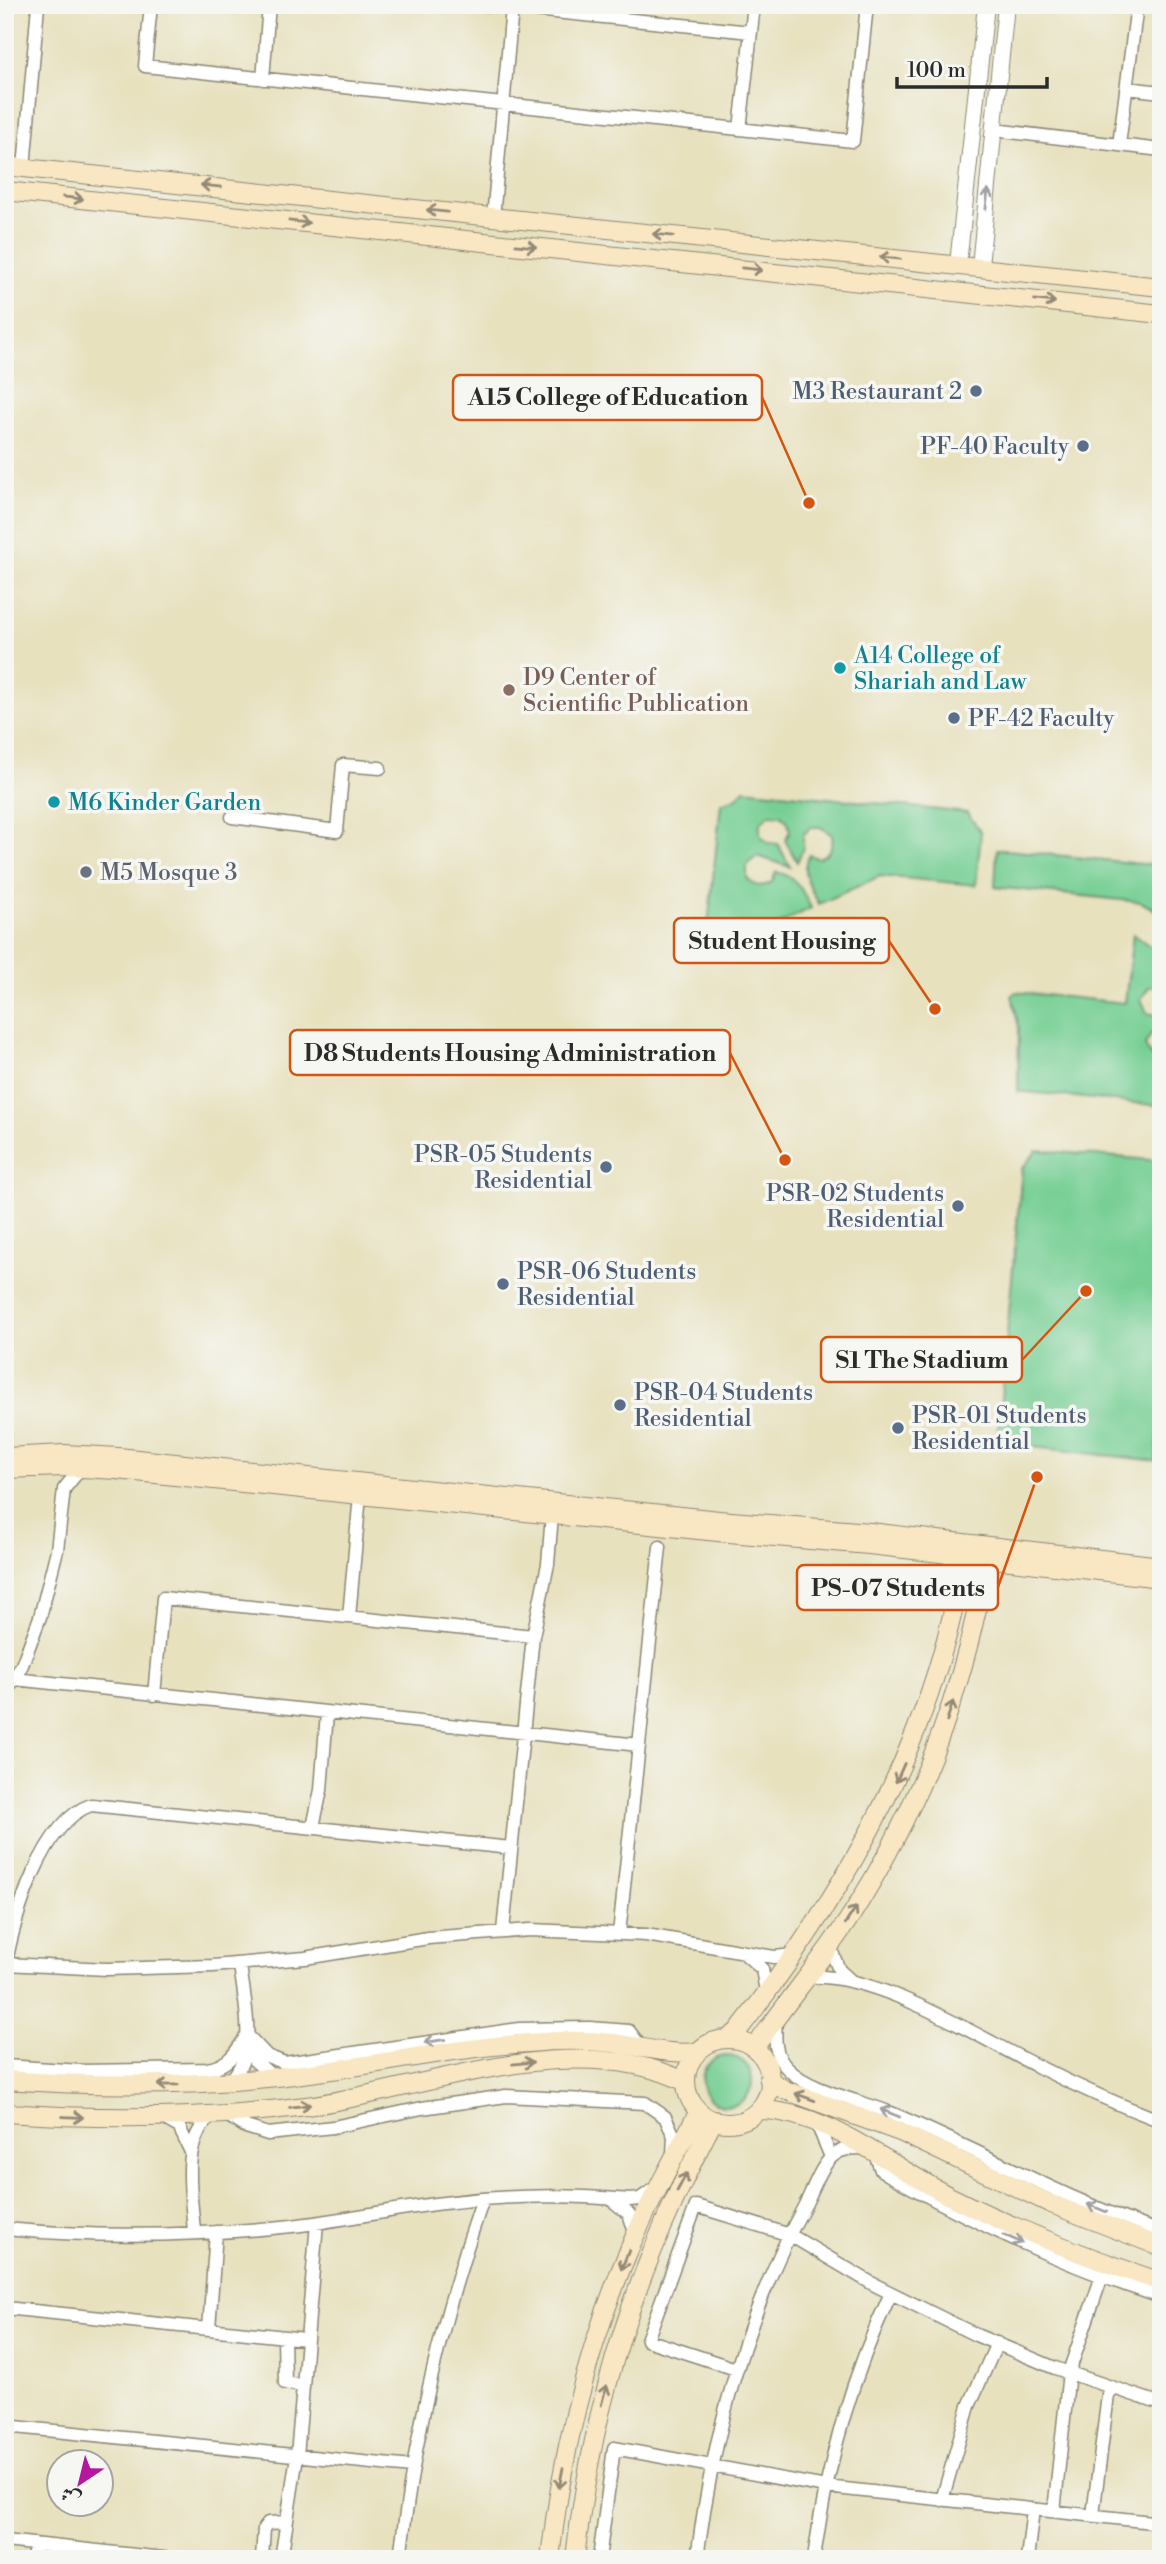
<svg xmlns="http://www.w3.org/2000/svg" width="1166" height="2564" font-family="'Libre Bodoni',Amiri,serif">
<rect width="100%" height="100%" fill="#f6f6f2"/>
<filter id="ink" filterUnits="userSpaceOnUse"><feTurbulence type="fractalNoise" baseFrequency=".0143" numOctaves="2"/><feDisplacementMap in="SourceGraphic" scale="14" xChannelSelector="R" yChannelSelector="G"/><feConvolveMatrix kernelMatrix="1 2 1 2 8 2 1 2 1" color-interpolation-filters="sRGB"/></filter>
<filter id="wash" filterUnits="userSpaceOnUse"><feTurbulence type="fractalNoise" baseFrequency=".00686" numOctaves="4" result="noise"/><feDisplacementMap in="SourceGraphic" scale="28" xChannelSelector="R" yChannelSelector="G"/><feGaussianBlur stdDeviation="1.57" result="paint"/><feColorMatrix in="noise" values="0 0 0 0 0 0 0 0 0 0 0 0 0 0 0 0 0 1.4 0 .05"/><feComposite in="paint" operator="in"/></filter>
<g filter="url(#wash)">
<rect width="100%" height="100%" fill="#e7e1be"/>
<path fill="#77cf94" stroke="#517d60" stroke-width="2" d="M744 789 967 813 981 832 976 885 880 876 819 904C810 887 799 874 809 855L818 858C829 854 834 846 832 835L820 827H811L803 835V849L797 862 785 840 790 831 788 822 781 815 770 814 760 823V835L768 843 778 844 790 867 757 856 747 865V878C753 887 763 888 772 882L776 872C797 876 802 890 811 908L766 931 708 925 721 803 736 798Z
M997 849 1161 866V913L1141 902 995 887Z
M1133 934 1161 954V986L1149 987 1141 999 1147 1013 1161 1016V1030L1151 1034 1145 1045 1150 1056 1161 1061V1106L1018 1091 1019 1028 1012 995 1016 992 1125 1003Z
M1037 1150 1161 1161V1413L1156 1461 997 1443 1022 1169Z
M702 2081a25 25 0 1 1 50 0a25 25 0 1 1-50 0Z"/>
</g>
<g filter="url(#ink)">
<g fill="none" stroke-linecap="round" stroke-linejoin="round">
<defs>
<path id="minor" d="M151 5 145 66 853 141 867 5
M486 5 751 32
M263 79 269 5
M1127 88 1161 92
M740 129 754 5
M994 130 1161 150
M1119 145 1137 5
M24 168 38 5
M493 218 512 8
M232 817 337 831 343 765 380 768
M349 1617 360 1495
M14 1679 639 1745
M5 1695 22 1665 40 1617 57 1550 64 1489 81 1468
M154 1695 163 1598 533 1636
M313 1827 321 1790 327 1713
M503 1931 533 1636 548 1564 552 1515
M619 1934 660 1547
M830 1947 839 1970 849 1979
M745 1954 762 1969 766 1992
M5 1964 107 1969 213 1966 305 1958 428 1938 530 1930 646 1935 774 1957 794 1955
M6 1964C13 1919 43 1821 91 1805L511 1848
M807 1977C877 1972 976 2036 1039 2067 1078 2087 1119 2105 1161 2121
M776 2019C775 2038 773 2055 788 2069 809 2091 862 2101 891 2113 982 2151 1067 2201 1161 2232
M247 2035 267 2056 285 2063 519 2029 590 2028 629 2031 641 2047
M249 2045 254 2060 273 2077
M5 2066 81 2071 207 2069C229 2066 236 2052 247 2035
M230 2081C259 2051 244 2003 240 1964
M225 2114 246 2127 268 2134 333 2127 422 2108 506 2096 645 2103 665 2117 674 2136 673 2154
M163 2118 179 2127 190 2150
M817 2124 831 2157
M875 2154 881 2170 889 2175C976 2224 1066 2266 1161 2297
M613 2201 629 2214 636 2235
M5 2229C100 2238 197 2236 292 2226 343 2220 393 2209 444 2203 506 2195 568 2194 630 2200L640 2199 657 2187
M194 2233C192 2194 179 2143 212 2115
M5 2308 305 2339
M209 2329 216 2232
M284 2337 285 2383 301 2386
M736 2369 647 2340 696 2206 790 2235 873 2284 976 2335 1055 2368 1161 2404
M5 2426 412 2467
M942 2500 969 2406 997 2343
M1054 2511 1069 2372 1102 2276
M1093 2515 1109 2387
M5 2541 172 2559
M33 2559 35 2544
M262 2559 264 2528 268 2523 286 2522
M281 2559 297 2456 317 2223
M400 2559C414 2434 442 2317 483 2199
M599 2559 614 2448 826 2487 1161 2523
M697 2559C713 2433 746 2312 807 2201 814 2187 822 2164 834 2155 843 2148 853 2148 864 2148
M814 2559C826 2466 851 2378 891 2293
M1027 2559 1033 2509"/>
<path id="tertiary" d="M958 264 986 5
M980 266 1006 5"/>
<path id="secondary" d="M5 166 1161 287
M5 191 1161 314
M5 1457 64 1454 118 1457 719 1520 870 1532 1161 1566
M5 1469 64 1467 117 1470 718 1532 869 1545 1161 1578
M727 2039 737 2032C849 1888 939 1730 965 1547
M686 2081a42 42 0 1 1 84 0a42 42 0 1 1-84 0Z
M757 2051 758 2043C789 1999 823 1959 852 1914 923 1802 968 1680 988 1549
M5 2080C104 2087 203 2087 302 2074 378 2065 453 2048 529 2043 557 2040 585 2040 613 2043 642 2047 669 2055 697 2052
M769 2080 785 2090 900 2132 1049 2203 1161 2247
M758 2110C823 2109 892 2167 949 2196 1017 2230 1089 2258 1161 2282
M5 2113C106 2120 206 2119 306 2106 423 2090 572 2026 686 2082
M550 2559C562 2451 588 2345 631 2245 651 2199 675 2155 699 2111
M575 2559C593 2396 638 2264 714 2120"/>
</defs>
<use href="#minor" stroke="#898674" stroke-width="15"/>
<use href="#tertiary" stroke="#898674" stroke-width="18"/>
<use href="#secondary" stroke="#898674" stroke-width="20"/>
<use href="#minor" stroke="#fff" stroke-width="12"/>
<use href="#tertiary" stroke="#fff" stroke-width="16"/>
<use href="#secondary" stroke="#f9e7c3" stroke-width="18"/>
</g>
<defs><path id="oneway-shaft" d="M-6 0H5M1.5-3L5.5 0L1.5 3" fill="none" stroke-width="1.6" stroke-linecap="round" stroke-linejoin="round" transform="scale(1.75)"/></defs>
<g stroke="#928977">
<use href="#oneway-shaft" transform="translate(211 186) rotate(-174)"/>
<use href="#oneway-shaft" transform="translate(73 198) rotate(6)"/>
<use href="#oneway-shaft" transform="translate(437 211) rotate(-174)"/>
<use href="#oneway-shaft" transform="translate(299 222) rotate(6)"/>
<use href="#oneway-shaft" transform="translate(663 235) rotate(-174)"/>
<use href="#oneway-shaft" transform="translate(526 246) rotate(6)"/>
<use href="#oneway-shaft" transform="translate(890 258) rotate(-174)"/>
<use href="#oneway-shaft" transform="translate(752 269) rotate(6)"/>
<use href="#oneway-shaft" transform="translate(1045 301) rotate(6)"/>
<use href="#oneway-shaft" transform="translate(950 1711) rotate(-72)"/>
<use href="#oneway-shaft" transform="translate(900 1773) rotate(114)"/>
<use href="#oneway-shaft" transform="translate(851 1915) rotate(-57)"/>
<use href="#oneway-shaft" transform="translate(523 2063) rotate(-6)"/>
<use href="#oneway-shaft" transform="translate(168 2085) rotate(179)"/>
<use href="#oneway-shaft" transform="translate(805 2097) rotate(-160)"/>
<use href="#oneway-shaft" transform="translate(300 2106) rotate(-7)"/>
<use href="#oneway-shaft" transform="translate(73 2117) rotate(2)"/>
<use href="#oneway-shaft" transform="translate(682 2182) rotate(-62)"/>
<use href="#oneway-shaft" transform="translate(625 2260) rotate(112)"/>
<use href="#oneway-shaft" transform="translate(604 2395) rotate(-75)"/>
<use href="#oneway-shaft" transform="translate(561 2478) rotate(101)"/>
</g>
<g stroke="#a0a0a0">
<use href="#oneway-shaft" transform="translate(987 199) rotate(-84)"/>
<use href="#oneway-shaft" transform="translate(435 2041) rotate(171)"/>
<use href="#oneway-shaft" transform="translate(890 2113) rotate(-158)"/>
<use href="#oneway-shaft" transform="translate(1097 2208) rotate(-158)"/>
<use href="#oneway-shaft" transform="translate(1013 2239) rotate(24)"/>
</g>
</g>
<g fill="#5c6f8a" stroke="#f6f6f2" stroke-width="2.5">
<circle cx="976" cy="391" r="7"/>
<circle cx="1083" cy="446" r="7"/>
<circle cx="954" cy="718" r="7"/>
<circle cx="606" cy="1167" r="7"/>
<circle cx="958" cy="1206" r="7"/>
<circle cx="503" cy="1284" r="7"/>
<circle cx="620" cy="1405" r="7"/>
<circle cx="898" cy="1428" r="7"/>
</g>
<g fill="#0f9aa8" stroke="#f6f6f2" stroke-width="2.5">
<circle cx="840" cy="668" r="7"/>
<circle cx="54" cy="802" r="7"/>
</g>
<circle fill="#8d6e63" stroke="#f6f6f2" stroke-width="2.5" cx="509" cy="690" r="7"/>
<circle fill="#6b7280" stroke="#f6f6f2" stroke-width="2.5" cx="86" cy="872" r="7"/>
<g text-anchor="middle" stroke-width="7" stroke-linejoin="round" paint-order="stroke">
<g font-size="23" fill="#4e5e75" stroke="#f6f6f2" text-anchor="end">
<text x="962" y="399">M3 Restaurant 2</text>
<text x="1069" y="454">PF-40 Faculty</text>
<text x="968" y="726" text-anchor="start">PF-42 Faculty</text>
<text x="592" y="1162">PSR-05 Students<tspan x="592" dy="26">Residential</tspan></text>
<text x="944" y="1201">PSR-02 Students<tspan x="944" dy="26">Residential</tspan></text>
<text x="517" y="1279" text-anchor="start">PSR-06 Students<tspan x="517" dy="26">Residential</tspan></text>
<text x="634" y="1400" text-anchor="start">PSR-04 Students<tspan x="634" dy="26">Residential</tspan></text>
<text x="912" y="1423" text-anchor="start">PSR-01 Students<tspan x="912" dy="26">Residential</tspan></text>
</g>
<g font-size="23" fill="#0d838f" stroke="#f6f6f2" text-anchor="start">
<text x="854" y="663">A14 College of<tspan x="854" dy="26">Shariah and Law</tspan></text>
<text x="68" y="810">M6 Kinder Garden</text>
</g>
<g font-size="23" fill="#785e54" stroke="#f6f6f2" text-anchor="start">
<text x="523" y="685">D9 Center of<tspan x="523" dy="26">Scientific Publication</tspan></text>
</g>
<g font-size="23" fill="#5b616d" stroke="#f6f6f2" text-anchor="start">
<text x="100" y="880">M5 Mosque 3</text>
</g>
</g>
<path fill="none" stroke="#d5540f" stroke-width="2.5" d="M809 503L762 397M935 1009L889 941M785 1160L730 1053M1086 1291L1022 1360M1037 1477L998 1587"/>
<g fill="#d5540f" stroke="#f6f6f2" stroke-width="2.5">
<circle cx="809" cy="503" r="7"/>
<circle cx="935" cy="1009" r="7"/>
<circle cx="785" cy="1160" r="7"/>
<circle cx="1086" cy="1291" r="7"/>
<circle cx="1037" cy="1477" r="7"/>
</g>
<g fill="#f6f6f2" stroke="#d5540f" stroke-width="2.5">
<rect x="453" y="375" width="309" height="45" rx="7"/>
<rect x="674" y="918" width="215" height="45" rx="7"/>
<rect x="290" y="1030" width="440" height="45" rx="7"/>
<rect x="821" y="1337" width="201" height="45" rx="7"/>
<rect x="797" y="1565" width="201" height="45" rx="7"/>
</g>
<g font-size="24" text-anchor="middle" font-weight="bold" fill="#2b2b2b">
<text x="608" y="405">A15 College of Education</text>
<text x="782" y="949">Student Housing</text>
<text x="510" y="1061">D8 Students Housing Administration</text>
<text x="922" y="1368">S1 The Stadium</text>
<text x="898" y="1596">PS-07 Students</text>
</g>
<rect width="1166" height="2564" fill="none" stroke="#f6f6f2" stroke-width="28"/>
<g transform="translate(80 2483) rotate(215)"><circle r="33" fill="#f6f6f2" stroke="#a5a5a2" stroke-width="2"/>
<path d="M0-5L12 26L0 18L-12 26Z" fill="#b5179e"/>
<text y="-10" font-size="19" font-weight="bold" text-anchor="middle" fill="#2b2b2b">ش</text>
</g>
<path d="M897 77v10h150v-10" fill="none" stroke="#2b2b2b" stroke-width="3.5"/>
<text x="907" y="77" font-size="21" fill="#2b2b2b" stroke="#f6f6f2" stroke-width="5" paint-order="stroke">100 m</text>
</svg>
